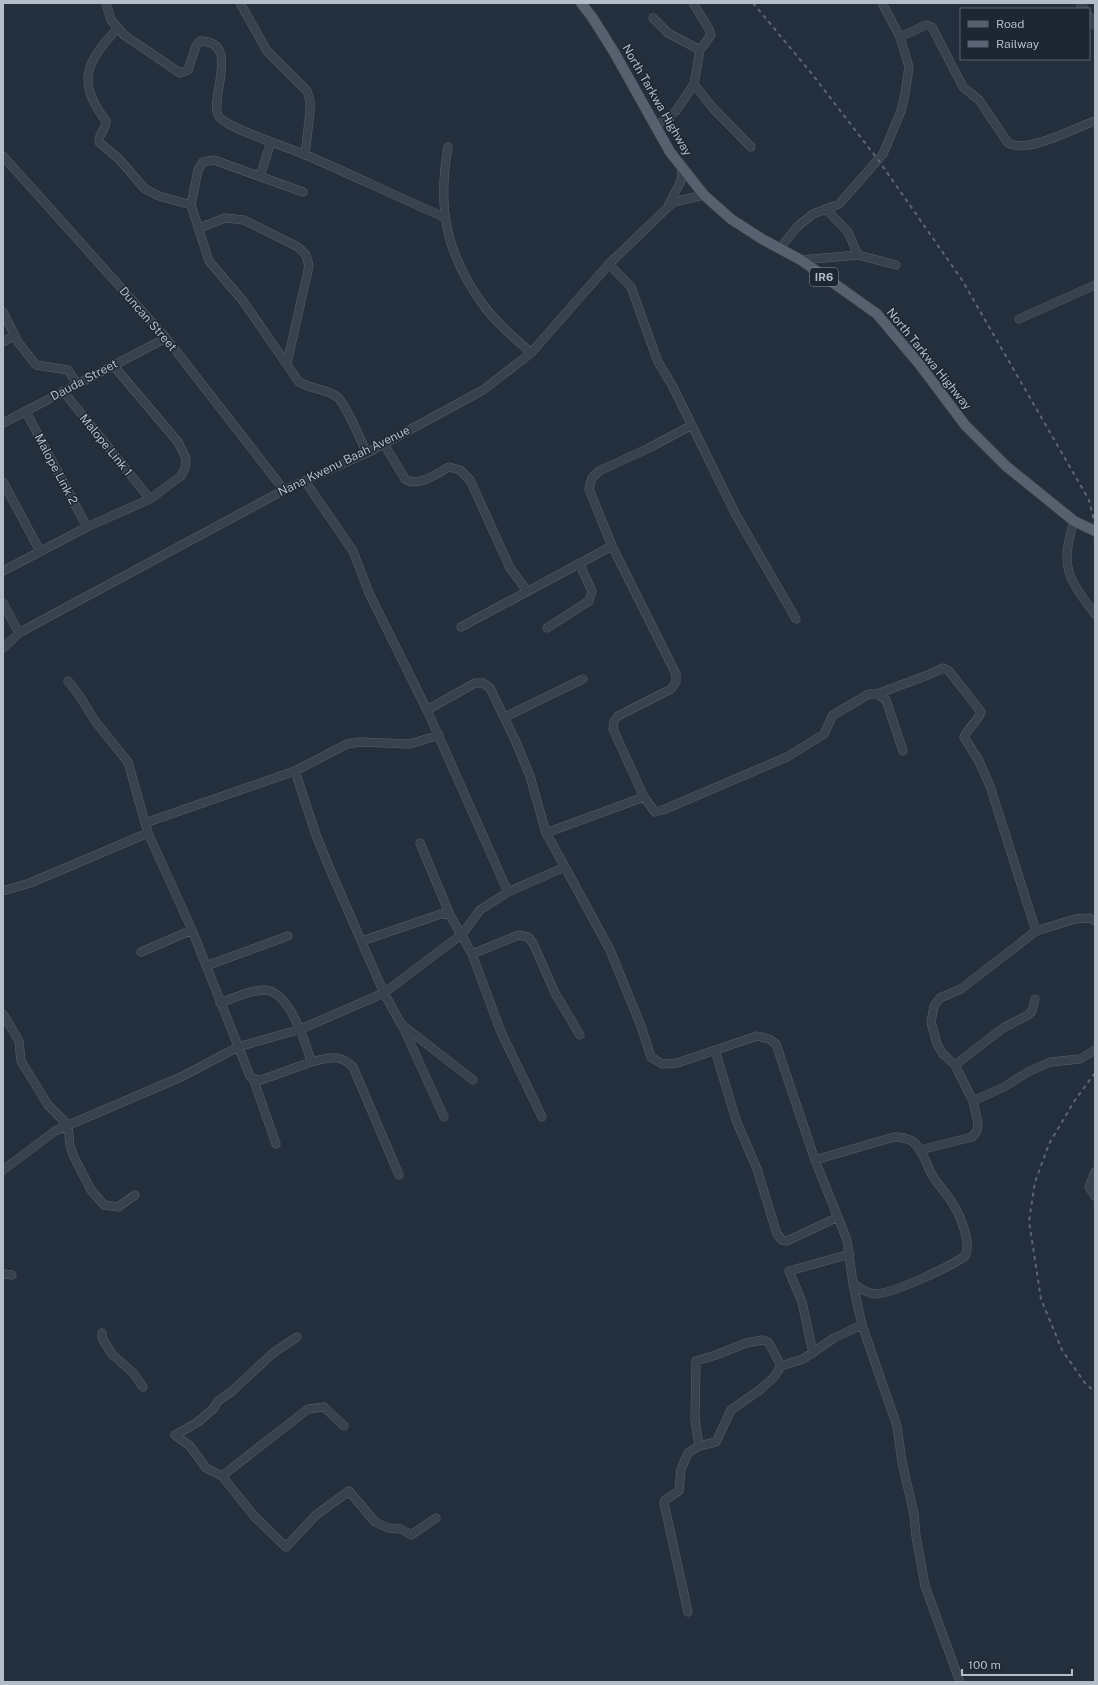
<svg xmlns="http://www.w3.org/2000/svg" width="1098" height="1685" font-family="'Public Sans',sans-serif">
<rect width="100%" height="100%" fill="#242f3e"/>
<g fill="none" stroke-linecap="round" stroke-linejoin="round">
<defs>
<path id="minor" d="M106 3 111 20 124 35 180 73 188 70 196 46 200 41C241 41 210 96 218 115 220 119 224 121 227 123 252 137 280 144 306 155 352 175 398 197 444 217
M240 3 267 51 307 91 310 101V112L305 155
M693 3 709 29 711 35 700 50
M1080 3 1084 9
M1089 16 1095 25
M653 18 668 33 700 50 694 84
M117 29C86 62 76 82 106 121 107 128 98 134 99 142L119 159 145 189 159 196 191 205
M900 37 926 25 932 27 963 87 979 100 1008 143C1028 154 1074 128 1095 121
M656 126 676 111 694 84 713 108 751 147
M448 147C437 209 446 254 484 306 496 323 515 338 531 353
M3 156 166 338 284 490
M260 176 271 142
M303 192 214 160 203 162 198 170 191 205 209 261 243 301 299 382C311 389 325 389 336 396 345 401 361 442 367 453
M668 206 681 181 682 168
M827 210 848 232 858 255 896 265
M199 228 225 218 244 220 298 247 306 255 309 266 287 363
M779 249 798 226 813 214 839 204 883 154 901 111 905 94 909 67 900 37 882 3
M801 260 858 255
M609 264 631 287 658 362 672 385 736 515 796 619
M3 312 18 342 36 365 68 370 77 384
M1019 319 1095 285
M3 342 15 335
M63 391 150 499
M26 412 87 527
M3 423 166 338
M692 425 649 448 599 471 592 478 589 489 612 546 676 674V682L671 689 618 716 614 721 613 729 644 797 655 812 663 810 787 757 824 734 833 715 869 694H877L886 700 903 751
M384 444 405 479C418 488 437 473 449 467L460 470 470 480 510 568 527 591
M305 481 353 551 369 593 427 710 475 683H483L490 688 516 742 530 776 546 833
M3 482 40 551
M1074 521C1060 567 1067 577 1095 614
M3 571 87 527 150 499 181 476 185 468 186 458 178 442 113 365
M3 603 19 633
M461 627 612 546
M547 628 589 601 592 591 579 563
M3 648 19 633 39 622 284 490 367 453 483 390 531 353 609 264 665 210 674 202 704 195
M68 681 79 695 95 721 128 762 148 833 192 930
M877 694 928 675 943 668 949 671 981 712C977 722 969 727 964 737L979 761 990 786 1036 931
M427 710 508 892 565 867 546 833 644 797
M505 717 583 679
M295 771 316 835 329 867 384 993 401 1024 473 1080
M145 823 295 771 347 744 360 742 410 744 439 735
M420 843 450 915
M565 867 610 950 641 1026 651 1057 662 1064 677 1063 757 1036 769 1039 776 1044 815 1160 847 1240 853 1284 862 1325 834 1338 803 1359 781 1366 774 1377 761 1389 731 1410 716 1442 699 1446 688 1453 681 1469 679 1491 665 1500 664 1503 688 1612
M3 891 30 883 148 833
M362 941 441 914 450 915 472 954 501 1032 542 1117
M141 952 192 930 250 1076 256 1080H261L311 1062
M472 954 519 935 528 937 533 943 555 993 580 1035
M206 966 288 936
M220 1003C234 998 250 990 265 990 289 991 306 1043 311 1062 328 1058 339 1053 353 1067L399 1175
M3 1014 19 1041 21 1061 48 1105 68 1125 70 1146 74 1157 91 1190 104 1205 118 1207 135 1195
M403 1027 444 1117
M715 1050 736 1120 757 1169 777 1234 782 1240 787 1241 838 1217
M955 1065 1003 1028 1028 1015 1032 1011 1035 999
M253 1078 276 1144
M973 1101 1004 1087 1028 1072 1050 1062 1080 1059 1095 1050
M920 1150 972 1137 977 1131 978 1123 973 1101 955 1065 943 1054 937 1044 931 1022 934 1006 940 998 961 989 1036 931 1075 919 1090 918 1095 921
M815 1160 894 1137C900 1137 906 1138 912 1141 922 1148 926 1163 931 1173 937 1184 946 1193 953 1204 960 1215 972 1244 965 1256 950 1267 894 1293 876 1294 867 1294 860 1288 853 1284
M3 1170 55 1131 181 1077 238 1047 301 1029 384 993 462 934 480 910 508 892
M1095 1172 1089 1187 1095 1196
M3 1274 12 1275
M862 1325 897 1426 902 1462 914 1514 916 1536 925 1586 960 1682
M102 1333V1338L112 1354 133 1373 143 1387
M813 1353 802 1302 789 1271 850 1254
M175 1435 190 1446 206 1468 222 1476 254 1516 286 1547 316 1515 349 1491 375 1522 388 1528 401 1529 411 1535 436 1518
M175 1435 198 1422 214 1408 218 1401 231 1392 273 1353 297 1337
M699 1446 695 1419 696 1361 716 1355 746 1343 763 1340 769 1343 781 1366
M222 1476 308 1409 324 1407 344 1426"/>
<path id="major" d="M581 3 592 17 614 52 670 152 704 195 731 219 762 239 801 260 877 314 920 365 965 425 1006 466 1074 521 1095 531"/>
</defs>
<use href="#minor" stroke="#565f6c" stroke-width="9"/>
<use href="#major" stroke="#414a57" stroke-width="11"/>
<use href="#minor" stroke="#38414e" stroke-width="8"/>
<use href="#major" stroke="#56606e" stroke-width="10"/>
<path stroke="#5a6575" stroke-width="2" stroke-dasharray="4 4" stroke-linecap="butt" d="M753 3 812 74 879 161 962 280 1089 500 1095 525
M1095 1073 1075 1100 1049 1144 1035 1182 1029 1221 1041 1299 1062 1350 1085 1383 1095 1392"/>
</g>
<g text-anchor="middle" stroke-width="3" stroke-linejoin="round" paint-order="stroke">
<rect fill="#1d2633" stroke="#878f9c" stroke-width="1" x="810" y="268" width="28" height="18" rx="3"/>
<g font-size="11" font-weight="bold" fill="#b4bcc9">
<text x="824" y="281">IR6</text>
</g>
<g font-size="12" fill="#b4bcc9" stroke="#1d2633">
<text transform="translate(657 100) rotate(60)" y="4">North Tarkwa Highway</text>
<text transform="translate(148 319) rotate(49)" y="4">Duncan Street</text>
<text transform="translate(929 359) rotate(51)" y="4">North Tarkwa Highway</text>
<text transform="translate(84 380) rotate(-28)" y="4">Dauda Street</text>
<text transform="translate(106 445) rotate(51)" y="4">Malope Link 1</text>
<text transform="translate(344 461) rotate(-26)" y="4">Nana Kwenu Baah Avenue</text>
<text transform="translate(56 469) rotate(62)" y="4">Malope Link 2</text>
</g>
</g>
<rect width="1098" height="1685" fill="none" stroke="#b4bcc9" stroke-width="8"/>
<rect x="960" y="8" width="130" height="52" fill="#1d2633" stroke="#59626f"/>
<rect x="968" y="21" width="20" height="6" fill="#56606e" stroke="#59626f"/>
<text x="996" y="28" font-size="12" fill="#b4bcc9">Road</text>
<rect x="968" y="41" width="20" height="6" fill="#5a6575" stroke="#59626f"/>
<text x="996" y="48" font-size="12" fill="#b4bcc9">Railway</text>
<path d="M962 1669v6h110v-6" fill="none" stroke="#b4bcc9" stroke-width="2"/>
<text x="968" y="1669" font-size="12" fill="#b4bcc9" stroke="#1d2633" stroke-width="3" paint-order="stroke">100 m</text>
</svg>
